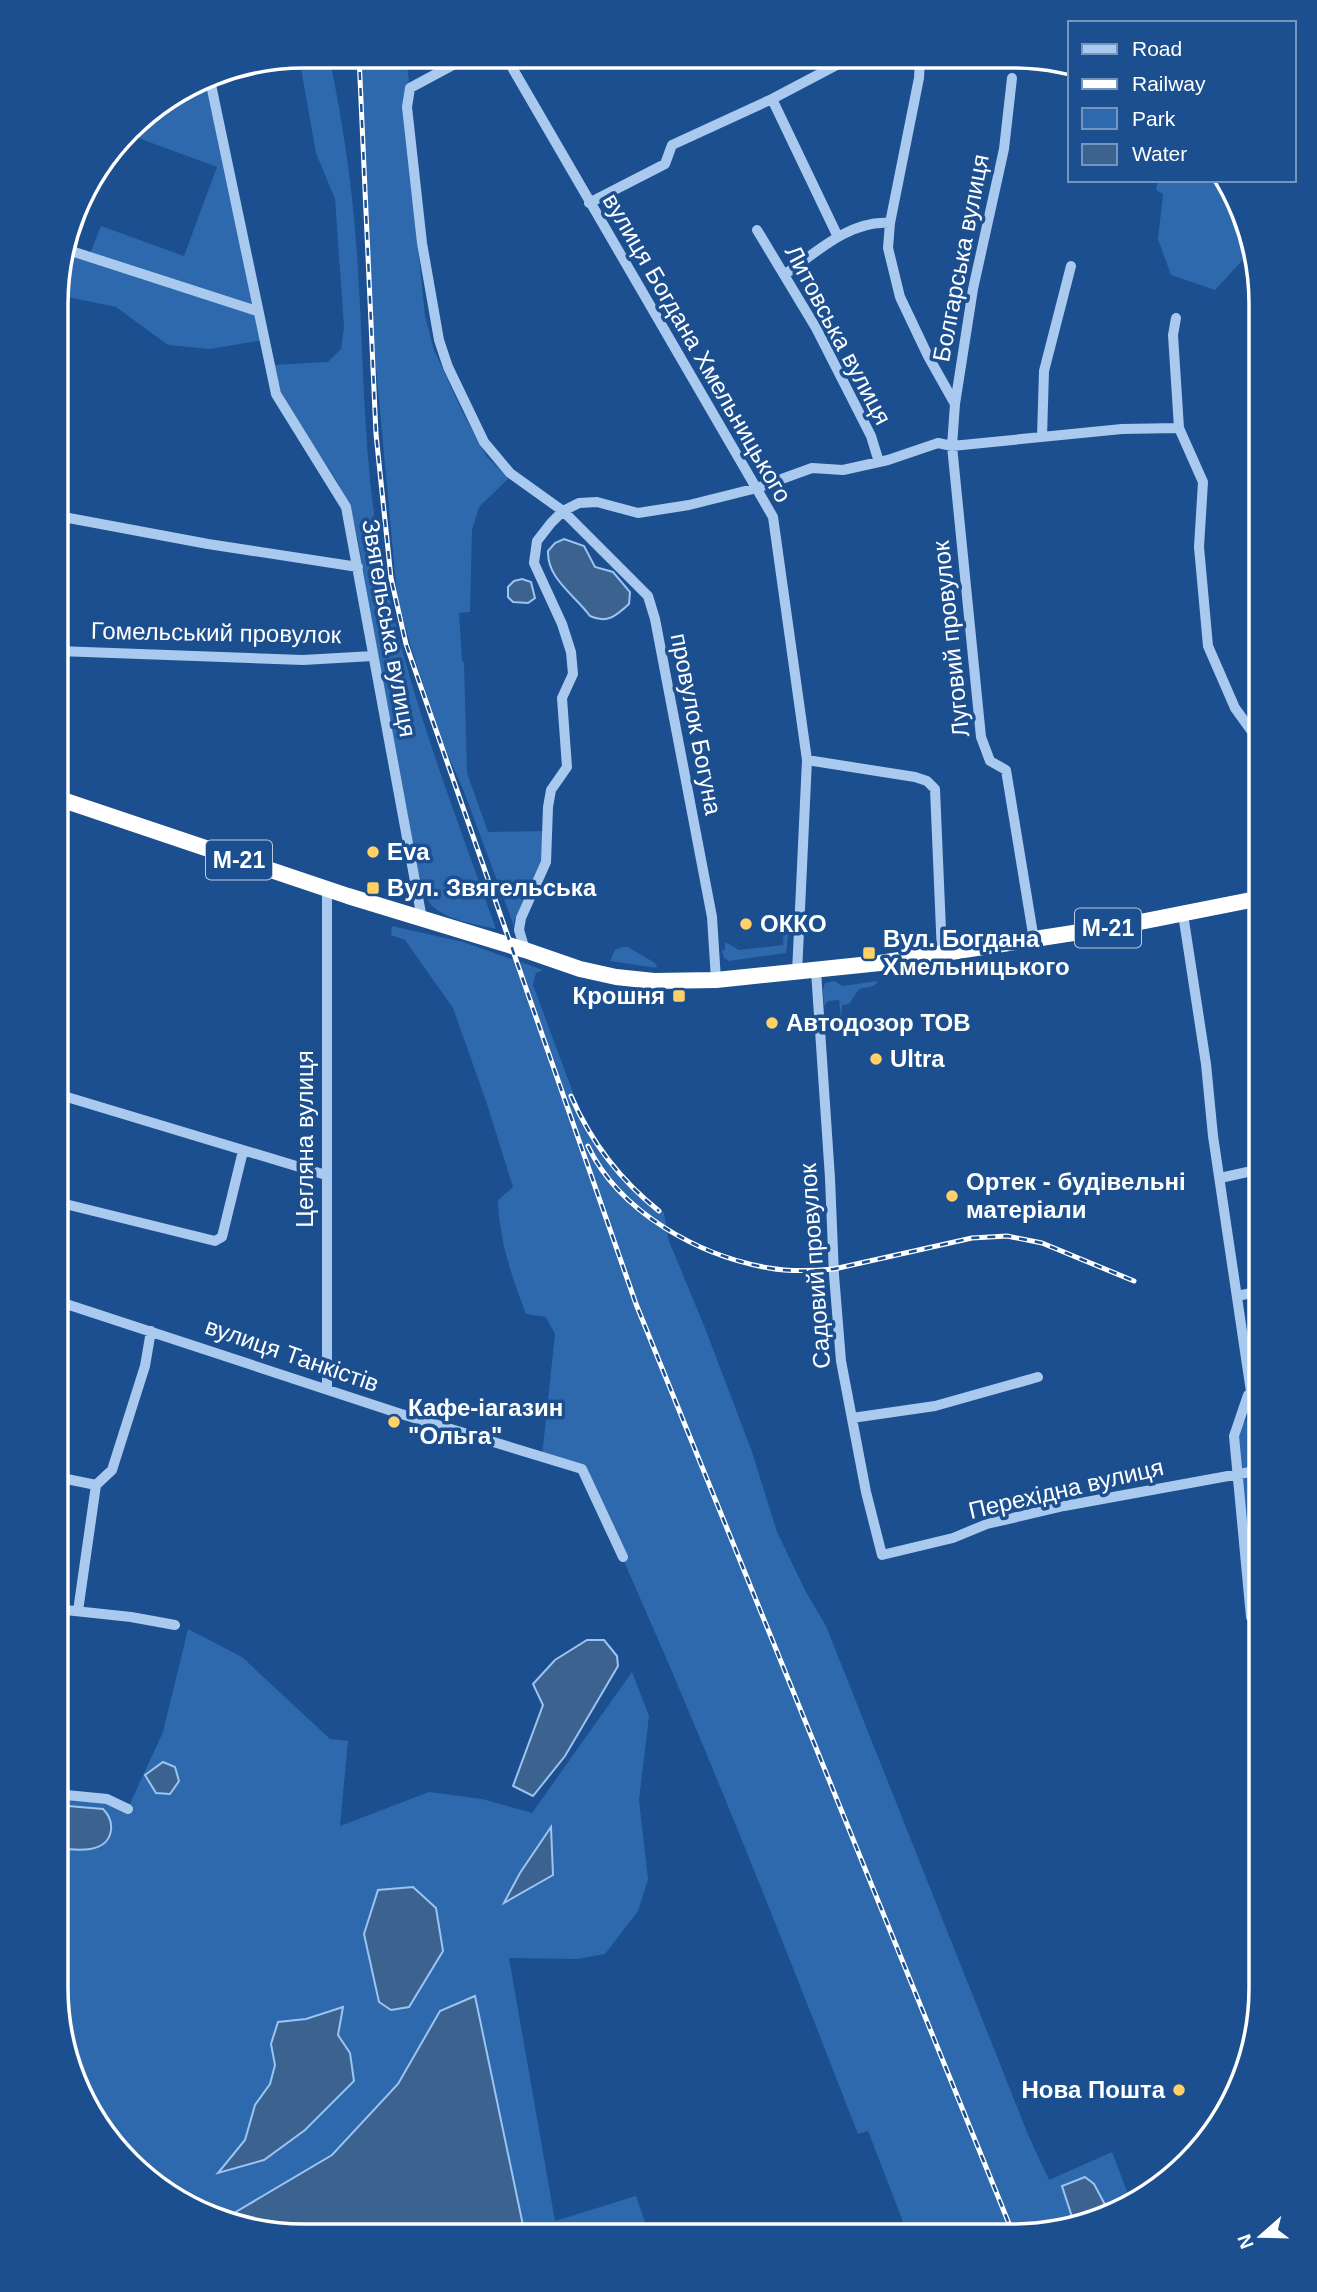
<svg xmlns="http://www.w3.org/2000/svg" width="1317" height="2292" font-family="Helvetica,sans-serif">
<rect width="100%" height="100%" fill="#1b4f8f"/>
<path fill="#2e69ad" d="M304 56H329C344 127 354 198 358 271 364 360 363 451 378 540 400 674 451 802 496 929 476 924 442 920 429 902 423 893 421 881 418 870 403 788 387 706 372 624 364 586 362 546 350 509 331 457 283 420 272 365L328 362 341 349 344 327 335 199 316 153 299 57Z
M361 56 406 57 409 82 405 96 407 137 425 316 434 350 463 413 487 457 509 478 479 507 472 530 470 612 459 613 462 661 464 662 467 773 488 832 544 831 540 872 514 921 515 929 463 789 442 742 410 644 397 595 371 313Z
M209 75 264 340 210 349 168 345 116 307 58 295V272L65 249 89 256 101 226 184 256 217 167 141 139 131 134V131L140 118Z
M1158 180H1218L1248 224 1253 255 1249 253 1215 290 1171 275 1158 239 1163 194 1156 190Z
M392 926 463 942 543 970 536 973 533 985 581 1114 603 1150 632 1184 664 1213 669 1241 705 1328 752 1452 777 1532 806 1592 826 1626 1029 2137 1049 2180 1112 2152 1131 2202 1093 2223 1013 2236H906L902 2219 868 2131 858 2134C771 1910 683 1687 582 1469L542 1456 555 1334 546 1317 526 1314C512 1278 499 1239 498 1200L513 1187 487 1104 453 1008 405 940 391 935Z
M784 928H789L786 953 729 961 724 958 722 950H725V942L739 950 783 945Z
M623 947H628L655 963 657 968 610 961 615 950Z
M834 981 843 986 877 981V983L873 986 859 989 849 1004 842 1005 841 1018 839 1000 828 1001 824 1006 823 990 825 983Z
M1254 1410 1261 1459V1617H1251L1234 1436Z
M188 1629 242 1657 330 1739 348 1741 340 1826 429 1792 482 1799 532 1813 632 1672 649 1716 639 1800 648 1879 638 1911 605 1954 577 1959 509 1958 555 2221 636 2196 648 2231 639 2235 272 2234 153 2184 98 2126 69 2068 56 1988V1794L128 1808 163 1732Z"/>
<path fill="#3c6290" stroke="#9cc4f0" stroke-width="2" d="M564 539 584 546 595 567 613 572 630 592 629 604C616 616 607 624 590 616 575 595 547 579 548 551L555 543Z
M522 579 531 582 535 598 528 603 513 602 508 597V587L514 581Z
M587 1640H604L617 1656 618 1666 565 1756 533 1796 513 1786 543 1705 533 1684 555 1660Z
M163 1762 175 1767 179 1781 170 1794 156 1793 145 1775Z
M56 1805 103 1809C109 1815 112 1822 111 1830 108 1855 74 1850 56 1848Z
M551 1827 553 1875 504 1903 520 1873Z
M413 1887 436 1908 443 1951 409 2007 391 2010 379 2002 364 1934 378 1890Z
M475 1996 525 2235 272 2234 229 2216 332 2155 398 2084 440 2011Z
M343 2007 338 2035 350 2053 354 2081 305 2130 264 2160 218 2173 245 2140 255 2105 270 2084 275 2065 271 2044 278 2022 306 2019Z
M1085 2177 1094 2184 1110 2214 1093 2223 1075 2226 1062 2186Z"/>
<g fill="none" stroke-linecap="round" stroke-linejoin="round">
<path stroke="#a9c9ee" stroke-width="10" d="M473 57 464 59 410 88 407 107 422 243 439 340 448 367 484 442 510 473 563 511 648 596 655 619 712 917 716 980
M506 57 773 517 807 760 797 973
M920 60 919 78 890 223 888 248 900 297 928 356 955 404
M209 75 276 394 346 507 422 919
M1012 78 1004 149 973 289 955 404 952 446 981 737 990 761 1006 770 1034 940
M772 99 838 237
M589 203 665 164 672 145 772 99 848 59
M757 230 816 328 871 436 879 462
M65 249 257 311
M784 275C814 254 851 219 890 223
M1176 318 1173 335 1179 428 1203 482 1199 547 1208 646 1235 708 1261 744
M1042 437 1044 371 1071 266
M58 516 208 544 358 567
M58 651 303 660 373 656
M807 760 915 777 927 781 935 789 942 954
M1183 914 1206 1064 1213 1136 1261 1459
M525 950 519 930 521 918 546 862 548 807 551 790 567 767 562 698 573 674 571 652 562 624 534 563 537 541 551 523 563 511 579 503 597 502 638 513 689 505 757 488 812 468 843 470 888 460 938 443 952 446 1122 429 1179 428
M816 971 830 1178 834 1275 841 1361 866 1492 882 1555 953 1538 987 1524 1064 1506 1261 1470
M57 1094 326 1175
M1220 1178 1261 1169
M57 1202 215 1241 222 1237 243 1151
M1237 1296 1261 1291
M57 1301 398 1413 582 1469 623 1557
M327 1388V889
M1248 1395 1234 1436 1251 1617
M852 1418 935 1406 1038 1377
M57 1477 96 1485
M56 1609 131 1617 175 1625
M78 1611 96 1485 112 1470 145 1366 151 1331
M56 1794 107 1799 128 1809"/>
<path stroke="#fff" stroke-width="16" d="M57 798 348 896 525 950 580 969 616 977 654 981 716 980 880 963 1125 925 1261 898"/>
<defs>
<path id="rail" d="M359 56 376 434 391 578 406 644 636 1304 1014 2236
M571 1096C591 1142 620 1180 659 1211
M588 1146C619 1212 699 1256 769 1268 791 1272 812 1271 834 1269L972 1238 1007 1236 1042 1243 1134 1281"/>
</defs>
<use href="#rail" stroke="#fff" stroke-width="5"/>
<use href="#rail" stroke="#1b4f8f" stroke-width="2.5" stroke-dasharray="8" stroke-linecap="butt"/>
</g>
<g fill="#ffd166" stroke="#1b4f8f" stroke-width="2.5">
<circle cx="373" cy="852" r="7"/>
<rect x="366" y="881" width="14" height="14" rx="3.5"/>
<circle cx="746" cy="924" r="7"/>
<rect x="862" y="946" width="14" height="14" rx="3.5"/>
<rect x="672" y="989" width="14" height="14" rx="3.5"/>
<circle cx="772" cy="1023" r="7"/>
<circle cx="876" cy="1059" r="7"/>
<circle cx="952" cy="1196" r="7"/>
<circle cx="394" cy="1422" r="7"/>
<circle cx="1179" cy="2090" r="7"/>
</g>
<g text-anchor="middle" stroke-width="7" stroke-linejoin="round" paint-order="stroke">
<g fill="#1b4f8f" stroke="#bbcadd" stroke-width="2">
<rect x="206" y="840.5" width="66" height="39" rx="5"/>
<rect x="1075" y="908.5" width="66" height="39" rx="5"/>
</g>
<g font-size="23" font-weight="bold" fill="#fff">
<text x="239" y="868">М-21</text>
<text x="1108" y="936">М-21</text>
</g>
<g font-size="24" fill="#fff" stroke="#1b4f8f">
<text transform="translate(961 258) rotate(-79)" y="8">Болгарська вулиця</text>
<text transform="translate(838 335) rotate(62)" y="8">Литовська вулиця</text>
<text transform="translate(697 348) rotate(60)" y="8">вулиця Богдана Хмельницького</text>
<text transform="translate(389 628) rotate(80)" y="8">Звягельська вулиця</text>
<text transform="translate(216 633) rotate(1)" y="8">Гомельський провулок</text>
<text transform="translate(951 639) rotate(-96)" y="8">Луговий провулок</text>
<text transform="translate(696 724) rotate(79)" y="8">провулок Богуна</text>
<text transform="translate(305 1139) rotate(-90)" y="8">Цегляна вулиця</text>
<text transform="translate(815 1266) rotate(-94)" y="8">Садовий провулок</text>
<text transform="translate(292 1355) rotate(19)" y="8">вулиця Танкістів</text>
<text transform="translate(1066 1489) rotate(-13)" y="8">Перехідна вулиця</text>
</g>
<g font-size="24" font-weight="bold" fill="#fff" stroke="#1b4f8f" text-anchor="start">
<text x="387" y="860">Eva</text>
<text x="387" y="896">Вул. Звягельська</text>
<text x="760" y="932">ОККО</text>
<text x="883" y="947">Вул. Богдана<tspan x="883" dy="28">Хмельницького</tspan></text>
<text x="665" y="1004" text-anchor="end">Крошня</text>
<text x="786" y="1031">Автодозор ТОВ</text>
<text x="890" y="1067">Ultra</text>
<text x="966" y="1190">Ортек - будівельні<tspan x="966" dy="28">матеріали</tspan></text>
<text x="408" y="1416">Кафе-іагазин<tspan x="408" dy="28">"Ольга"</tspan></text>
<text x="1165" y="2098" text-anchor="end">Нова Пошта</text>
</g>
</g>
<path d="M0 0H1317V2292H0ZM304 68H1013A236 236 0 0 1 1249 304V1988A236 236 0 0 1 1013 2224H304A236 236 0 0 1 68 1988V304A236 236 0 0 1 304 68Z" fill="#1b4f8f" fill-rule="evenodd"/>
<path fill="none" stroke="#fff" stroke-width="3.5" d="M304 68H1013A236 236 0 0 1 1249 304V1988A236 236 0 0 1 1013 2224H304A236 236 0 0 1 68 1988V304A236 236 0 0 1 304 68Z"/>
<rect x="1068" y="21" width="228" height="161" fill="#1b4f8f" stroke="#7695bc" stroke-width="2"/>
<rect x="1082" y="44" width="35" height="10" fill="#a9c9ee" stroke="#7695bc" stroke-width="2"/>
<text x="1132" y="56" font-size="21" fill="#ffffff">Road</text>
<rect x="1082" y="79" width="35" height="10" fill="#ffffff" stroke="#7695bc" stroke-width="2"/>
<text x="1132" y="91" font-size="21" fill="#ffffff">Railway</text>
<rect x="1082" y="108" width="35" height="21" fill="#2e69ad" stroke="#7695bc" stroke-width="2"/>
<text x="1132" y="126" font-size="21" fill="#ffffff">Park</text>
<rect x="1082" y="144" width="35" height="21" fill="#3c6290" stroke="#7695bc" stroke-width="2"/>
<text x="1132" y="161" font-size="21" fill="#ffffff">Water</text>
<g transform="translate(1261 2236) rotate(250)" stroke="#1b4f8f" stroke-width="5" paint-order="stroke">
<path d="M0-5L12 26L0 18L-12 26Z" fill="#ffffff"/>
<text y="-10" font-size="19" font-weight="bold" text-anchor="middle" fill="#ffffff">N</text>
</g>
</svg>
